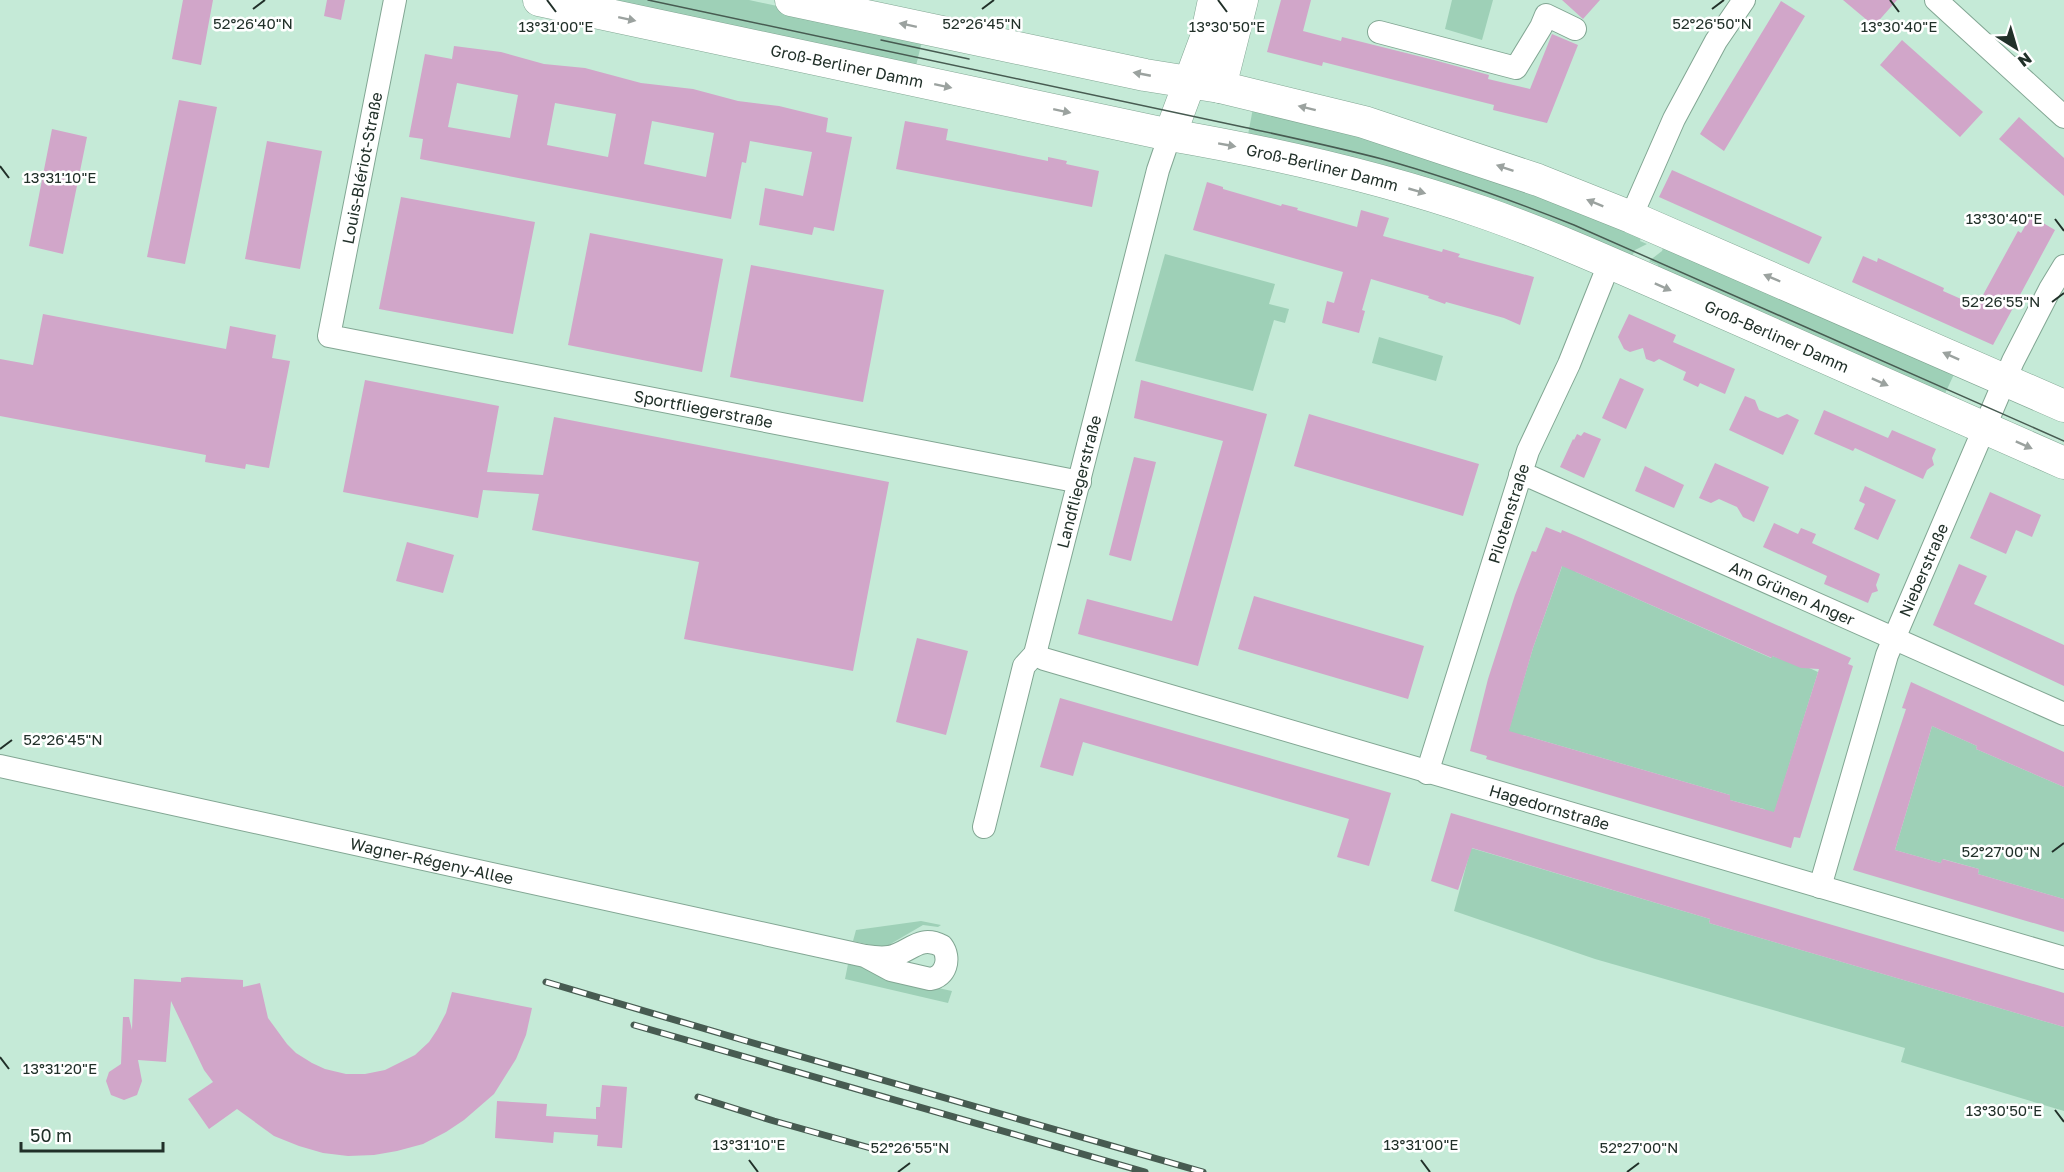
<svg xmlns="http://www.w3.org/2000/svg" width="2064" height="1172" font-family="'Golos Text',sans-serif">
<rect width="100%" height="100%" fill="#c5ead7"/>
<path fill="#9ed0b7" d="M587 0H749L923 37 915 70Z
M1452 0H1493L1482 40 1445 29Z
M1253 108 1336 127 1643 232 1640 241 1647 244 1635 250 1629 263 1247 140Z
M1665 242 1956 370 1942 400 1654 274 1658 265 1649 261 1662 251Z
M1165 254 1275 284 1269 304 1289 309 1285 323 1274 320 1253 391 1135 361Z
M1379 337 1443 356 1436 381 1372 363Z
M1564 561 1576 572 1771 658 1772 656 1807 667 1818 672 1773 817 1764 809 1730 800V795L1523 735 1507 736 1533 648Z
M1932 726 1977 746 1976 749 2064 787V899L1978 874 1979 869 1943 859 1941 863 1895 850Z
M1471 848 1710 919 1709 923 2064 1027V1111L1901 1062 1905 1048 1595 959 1454 911Z
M921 921 941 925 938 927 923 925 887 946 880 947 853 941 856 930Z
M849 959 882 976 952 991 948 1003 845 979Z"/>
<path fill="#d1a6c9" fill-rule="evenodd" d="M183 0H213L201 65 172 59Z
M327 0H345L341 20 324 16Z
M1281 0H1311L1303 31 1341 41 1342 37 1434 60 1489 75 1488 79 1530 89 1552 34 1578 45 1547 123 1493 110 1494 105 1323 62 1322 66 1267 52Z
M1562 0H1600L1583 19Z
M1843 0H1897L1874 26Z
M1781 1 1805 16 1724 151 1700 134Z
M1902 40 1983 112 1960 137 1880 65Z
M454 46 501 52 544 64 585 68 641 83 693 89 738 101 779 106 828 118 826 132 852 137 834 231 814 227 812 235 759 225 765 188 803 196 812 152 750 141 746 163 742 162 731 219 420 159 423 139 409 137 425 54 452 59ZM457 83 518 95 510 138 448 127ZM555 103 616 114 608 157 547 145ZM652 121 714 133 706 177 644 164Z
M179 100 217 107 185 264 147 257Z
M2019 117 2064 158V196L1999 139Z
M905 121 948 129 946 140 1048 161V157L1067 161 1066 164 1099 171 1092 207 896 169Z
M52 129 87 137 63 254 29 246Z
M267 141 322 151 300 269 245 259Z
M1672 170 1822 237 1809 264 1659 197Z
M1207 182 1223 187V189L1281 206 1282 204 1298 208 1297 210 1357 227 1361 210 1389 218 1383 236 1442 252 1443 249 1460 254 1458 257 1534 277 1520 325 1504 318 1446 302 1445 304 1428 298 1429 296 1371 279 1362 310 1365 311 1359 333 1322 323 1327 301 1334 303 1343 272 1193 230Z
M401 197 535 222 513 334 379 309Z
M2031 216 2055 230 1993 345 1852 282 1863 256 1877 262 1878 258 1944 288 1943 291 1977 306 2018 231 2021 233Z
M590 233 723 259 702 372 568 345Z
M751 265 884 290 863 402 730 377Z
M43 314 226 349 230 326 276 335 272 358 290 361 269 468 246 464 245 469 205 462 206 455 0 416V359L33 365Z
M1629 314 1676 335 1673 342 1735 369 1725 394 1700 383 1698 387 1683 380 1686 372 1659 359 1654 362 1646 359 1643 348 1630 352 1624 349 1618 337Z
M1620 378 1644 389 1626 429 1602 418Z
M365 380 499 406 487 472 543 475 554 417 889 482 853 671 684 639 699 562 532 530 539 494 483 490 478 518 343 492Z
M1141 380 1267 414 1198 666 1078 634 1087 599 1172 621 1223 441 1134 418Z
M1745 396 1755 400 1759 410 1778 418 1787 414 1799 420 1783 455 1729 430Z
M1824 410 1888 438 1892 430 1936 449 1932 458 1934 465 1927 470 1923 479 1855 448 1853 451 1814 434Z
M1309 414 1479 464 1463 516 1294 466Z
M1584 432 1601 439 1584 478 1560 467 1573 439 1574 440 1577 434 1581 436Z
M1134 457 1156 462 1131 561 1109 555Z
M1715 463 1769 487 1754 522 1743 517 1737 507 1719 499 1711 503 1699 498Z
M1645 466 1684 485 1674 508 1635 491Z
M1865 486 1896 500 1878 540 1854 529 1865 504 1859 501Z
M1990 492 2041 515 2032 537 2016 530 2006 554 1970 538Z
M1774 523 1798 534 1801 528 1816 534 1812 543 1880 574 1876 585 1878 591 1872 593 1868 603 1824 584 1827 576 1763 547Z
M1546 527 1561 533 1562 530 1581 538 1851 658 1848 664 1853 666 1800 838 1794 837 1791 848 1486 759 1487 756 1470 751 1488 679 1515 595 1532 551 1536 552ZM1562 566 1772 658V656L1801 668 1819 669 1774 812 1730 800V795L1509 731 1533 648Z
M407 542 454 555 443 593 396 581Z
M1959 564 1987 576 1974 604 2064 645V686L1933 625Z
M1254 596 1424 646 1408 699 1238 649Z
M917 638 968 651 946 735 896 722Z
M1911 682 2064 752V787L1976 749 1977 746 1932 726 1895 850 1941 863 1942 859 1979 869 1978 874 2064 899V932L1853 870 1906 709 1902 708Z
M1060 698 1391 793 1369 866 1337 857 1349 819 1083 742 1073 776 1040 767Z
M1451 813 2064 993V1027L1709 923 1710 919 1472 848 1458 890 1431 881Z
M187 977 243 980V987L260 983 268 1018 287 1044 296 1053 312 1063 325 1069 346 1074H365L385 1070 415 1055 429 1042 437 1030 446 1013 452 992 532 1008 526 1035 516 1059 494 1094 464 1120 446 1132 423 1144 397 1151 374 1155 348 1156 323 1153 299 1146 274 1136 237 1109 209 1129 188 1099 213 1082 204 1070 171 1001 166 1062 138 1060 142 1081 137 1095 124 1100 111 1095 106 1081 109 1072 121 1064 123 1017H129L132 1030 134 979 181 982V978Z
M602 1085 627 1087 622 1148 597 1146 598 1135 554 1132 553 1143 495 1138 497 1101 547 1104 546 1116 596 1119V1107H600Z"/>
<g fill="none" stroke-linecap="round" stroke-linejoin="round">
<defs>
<g id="minor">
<path id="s1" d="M395 0 329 336 1080 482"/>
<path d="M1936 0 2064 117"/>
<path d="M1379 32 1516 68 1541 27 1546 15 1575 29"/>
<path d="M1631 217 1674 119 1716 41 1744 0"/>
<path id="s2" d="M1520 475 1533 478 2064 714"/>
<path id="s3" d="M1035 654 1044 659 2064 958"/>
<path id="s4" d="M0 766 865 956C872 957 881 958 889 957 910 953 919 934 942 946 951 958 946 977 930 979L891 970 865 956"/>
<path id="s5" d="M1427 773 1528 451 1569 364 1609 264"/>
<path id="s6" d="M984 827 1024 666 1035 654 1158 170 1170 135"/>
<path id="s7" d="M1820 887 1887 655 2013 361 2050 289 2064 266"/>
</g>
<g id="secondary">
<path id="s8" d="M539 0 1170 135C1275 153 1380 177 1482 212 1557 238 1630 272 1704 304 1824 357 1944 410 2064 463"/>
<path d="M791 0 1145 75 1220 87 1364 122 1538 180 1631 217 2064 406"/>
<path d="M1220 87 1242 0"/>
<path d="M1170 135 1206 38 1214 0"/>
</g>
</defs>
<use href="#minor" stroke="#82a693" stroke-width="24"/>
<use href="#secondary" stroke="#82a693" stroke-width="33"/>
<use href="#minor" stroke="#fff" stroke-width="22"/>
<use href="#secondary" stroke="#fff" stroke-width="32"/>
<path stroke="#475b51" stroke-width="1.5" d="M648 0 1243 127C1289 137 1336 147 1382 159 1447 177 1511 200 1574 225L2064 441
M881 40 969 59"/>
<defs>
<path id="rail" d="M546 982 743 1040 1203 1172
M634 1025 1145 1172
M698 1097 774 1121 874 1149"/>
</defs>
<use href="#rail" stroke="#475b51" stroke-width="7"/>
<use href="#rail" stroke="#fff" stroke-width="4.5" stroke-dasharray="14" stroke-linecap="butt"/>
</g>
<defs><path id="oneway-solid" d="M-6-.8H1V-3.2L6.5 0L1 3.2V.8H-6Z" transform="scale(1.5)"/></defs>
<g fill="#9ba29f">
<use href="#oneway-solid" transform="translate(627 19) rotate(12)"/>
<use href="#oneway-solid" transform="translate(908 25) rotate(-168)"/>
<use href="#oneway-solid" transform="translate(1142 74) rotate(-169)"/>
<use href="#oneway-solid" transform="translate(943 86) rotate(12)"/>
<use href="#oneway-solid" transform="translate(1307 108) rotate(-166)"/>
<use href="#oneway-solid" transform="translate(1062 111) rotate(12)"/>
<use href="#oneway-solid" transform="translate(1227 145) rotate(10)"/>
<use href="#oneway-solid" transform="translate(1505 168) rotate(-161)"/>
<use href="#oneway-solid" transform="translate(1417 191) rotate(16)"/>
<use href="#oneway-solid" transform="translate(1595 203) rotate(-158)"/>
<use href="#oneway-solid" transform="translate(1772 278) rotate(-157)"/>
<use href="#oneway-solid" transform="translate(1663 287) rotate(24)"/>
<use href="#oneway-solid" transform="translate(1951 356) rotate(-156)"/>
<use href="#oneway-solid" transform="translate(1880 382) rotate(24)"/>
<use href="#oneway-solid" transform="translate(2024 445) rotate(24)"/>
</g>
<path fill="none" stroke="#213029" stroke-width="2" d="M547 0 556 12M1218 0 1227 12M1890 0 1899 12M253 9 265 0M982 9 994 0M1712 9 1724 0M0 166 9 178M2055 219 2064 231M2052 302 2064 293M0 749 12 740M2052 852 2064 843M0 1057 9 1069M2055 1110 2064 1122M749 1160 758 1172M1421 1160 1430 1172M898 1172 910 1163M1627 1172 1639 1163"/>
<g text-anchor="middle" stroke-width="5" stroke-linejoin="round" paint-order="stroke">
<g font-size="16" fill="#213029" stroke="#fff">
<text dy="6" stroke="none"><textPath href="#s8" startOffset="315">Groß-Berliner Damm</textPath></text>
<text dy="6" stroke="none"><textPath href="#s8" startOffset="801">Groß-Berliner Damm</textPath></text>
<text transform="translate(362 168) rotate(-79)" y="6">Louis-Blériot-Straße</text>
<text dy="6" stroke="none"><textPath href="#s8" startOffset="1287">Groß-Berliner Damm</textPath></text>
<text dy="6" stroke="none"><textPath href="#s1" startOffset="724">Sportfliegerstraße</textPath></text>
<text dy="6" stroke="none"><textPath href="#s6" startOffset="360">Landfliegerstraße</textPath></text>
<text dy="6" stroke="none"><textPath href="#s5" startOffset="272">Pilotenstraße</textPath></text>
<text dy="6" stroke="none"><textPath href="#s7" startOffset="334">Nieberstraße</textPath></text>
<text dy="6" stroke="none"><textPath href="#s2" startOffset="297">Am Grünen Anger</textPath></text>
<text dy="6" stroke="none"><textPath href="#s3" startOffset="537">Hagedornstraße</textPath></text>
<text dy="6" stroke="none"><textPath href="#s4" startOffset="442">Wagner-Régeny-Allee</textPath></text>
</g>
</g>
<g font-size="15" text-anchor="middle" fill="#213029" stroke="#fff" stroke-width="5" stroke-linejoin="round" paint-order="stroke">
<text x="253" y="29">52°26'40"N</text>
<text x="982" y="29">52°26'45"N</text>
<text x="1712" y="29">52°26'50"N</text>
<text x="556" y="32">13°31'00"E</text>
<text x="1227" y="32">13°30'50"E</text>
<text x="1899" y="32">13°30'40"E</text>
<text x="60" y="183">13°31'10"E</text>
<text x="2004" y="224">13°30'40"E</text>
<text x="2001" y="307">52°26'55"N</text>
<text x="63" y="745">52°26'45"N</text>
<text x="2001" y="857">52°27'00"N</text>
<text x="60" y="1074">13°31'20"E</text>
<text x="2004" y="1116">13°30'50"E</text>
<text x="749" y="1150">13°31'10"E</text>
<text x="1421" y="1150">13°31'00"E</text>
<text x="910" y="1153">52°26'55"N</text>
<text x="1639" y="1153">52°27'00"N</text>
</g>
<g transform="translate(2016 48) rotate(143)" stroke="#ffffff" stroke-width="4.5" paint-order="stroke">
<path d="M0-4.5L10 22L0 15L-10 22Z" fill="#213029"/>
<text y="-9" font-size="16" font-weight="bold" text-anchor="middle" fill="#213029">N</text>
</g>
<path d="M21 1142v9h142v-9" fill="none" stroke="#213029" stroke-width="3"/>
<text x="30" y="1142" font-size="18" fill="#213029" stroke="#ffffff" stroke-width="4.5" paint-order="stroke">50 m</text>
</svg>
